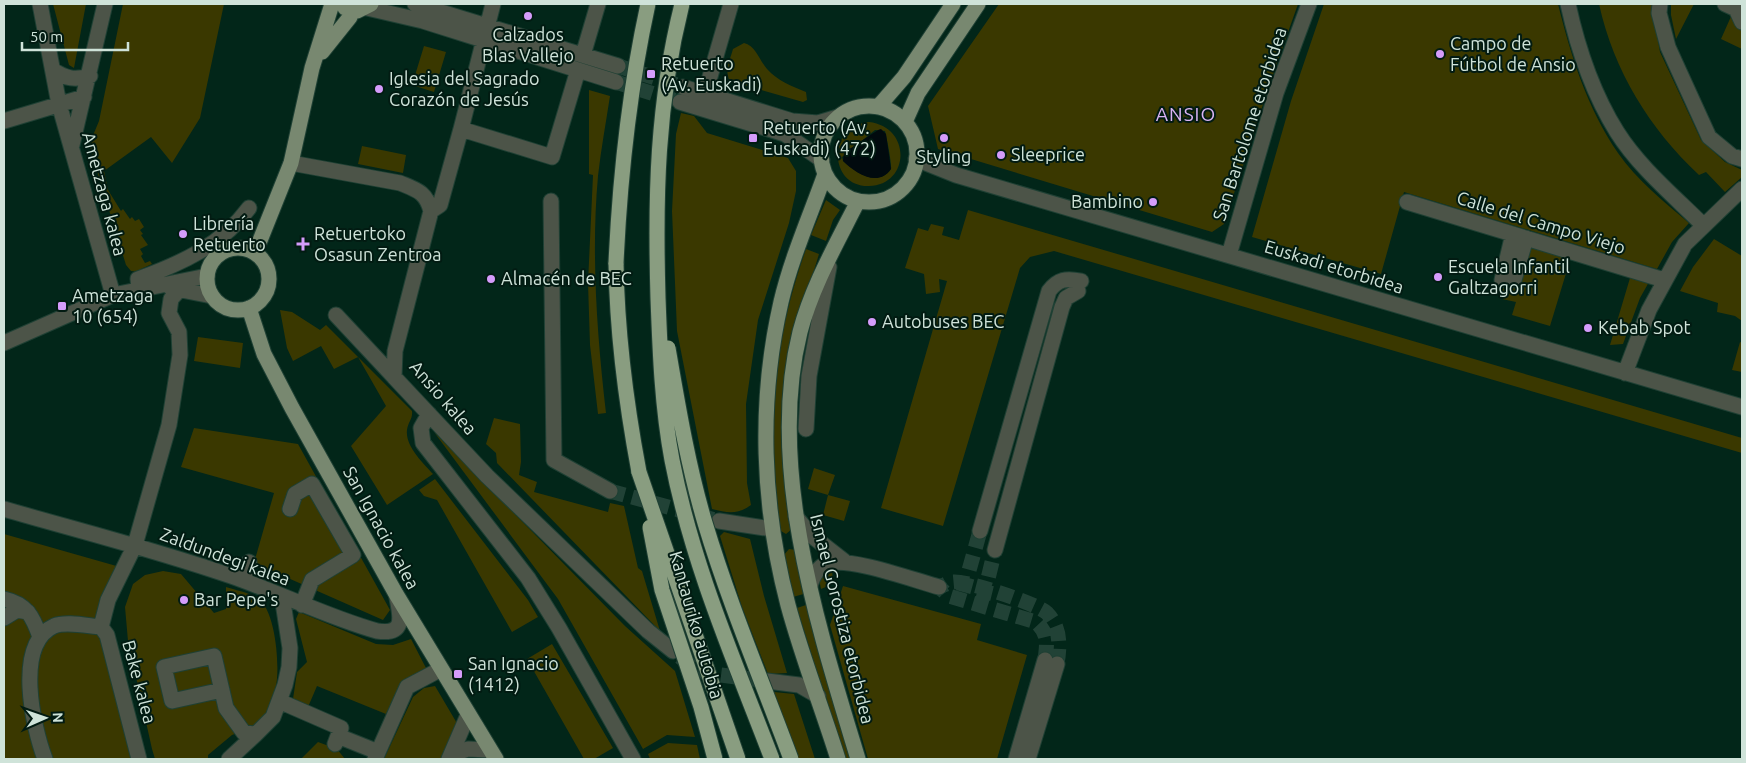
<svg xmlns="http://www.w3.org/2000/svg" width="1746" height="763" font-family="Ubuntu,sans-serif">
<rect width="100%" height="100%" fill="#022619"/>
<path fill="#3a3800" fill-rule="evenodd" d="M53 4H86L74 68 69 65Z
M123 4H224L200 118 172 163 151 137 104 171 108 190 121 211 123 209 130 219 132 217 135 221 139 219 144 227 140 230 143 234 141 235 148 245 140 249 143 254 141 256 145 263 150 261 152 264 141 269 139 272 131 271 126 265 89 145 99 121Z
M999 4H1298L1268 89 1224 224 1212 232 938 149 928 106Z
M1324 4H1558C1571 56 1587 108 1618 153 1637 180 1664 202 1689 223L1672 242 1657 269 1404 192 1381 274 1252 237 1291 101Z
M1599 4H1652L1660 52 1701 140 1725 162 1742 170V177L1725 192 1706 172 1699 175C1649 128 1614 71 1599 4Z
M1671 4H1694L1676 39 1671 15Z
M1717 4H1742V49L1721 39 1733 12Z
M744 43C756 46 759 60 767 69 778 81 791 86 806 92L807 100 803 102 730 81C724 71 730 60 733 49Z
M424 46 446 52 434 92 412 85Z
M589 90 610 96C606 122 601 149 598 176 591 254 597 335 606 413L598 414 590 345 588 283 593 175 589 174Z
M681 113 694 116 707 133 788 158 796 171V191L789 223 758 320 746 404 747 483 751 505C737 515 728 513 712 509L677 331 672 211 676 134Z
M869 122C912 127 910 185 869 186 829 187 826 127 869 122ZM875 130 885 131C887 139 892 164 891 169 878 188 855 172 843 161L842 157Z
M362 146 406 155 403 173 358 164Z
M826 200 840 210 833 220 826 241 811 235Z
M968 210 1742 438V453L1054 251 1030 257 1020 268 943 526 881 508 947 281 939 279 940 292 926 294 924 274 905 268 918 228 928 231 931 224 944 227 942 235 959 240Z
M1714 239 1742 256V321L1735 316 1717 312 1718 303 1680 291 1693 267Z
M1528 245 1571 257 1550 326 1512 315 1516 302 1502 299 1504 292 1501 290 1510 284Z
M806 249 819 254 794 336 792 529 786 534 781 531C765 429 772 346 806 249Z
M1630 278 1649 282 1640 298 1623 344 1610 345Z
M280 310 292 312 320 330 326 325 412 411C413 419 408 422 407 430 405 446 423 463 433 474L387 505 351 446 386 406 358 357 334 369 321 346 293 361 287 348Z
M198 337 243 343 240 368 194 361Z
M1740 342 1742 343V372L1732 370Z
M494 418 520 424 521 462 519 475 537 482 534 492 608 512 610 503 624 506 638 568 642 571 660 631 497 463 496 453 486 444Z
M194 428 298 444 390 610 383 620 254 563 274 493 181 467Z
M434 432 625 626 675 671 695 737 667 735 643 749 558 599Z
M814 468 835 475 828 495 850 501 844 521 823 515 828 495 808 489Z
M435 479 528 600 538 617 512 632 437 500 424 496 419 490Z
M724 532 750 539 764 596 787 673 768 674 742 607 720 536Z
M4 534 120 567 107 635 138 759H4Z
M789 549 796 550 807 593 793 597 783 556Z
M832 568 833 584 821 589 819 579 822 573Z
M163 571 181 574 214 613 226 609V587C235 590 250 593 258 598 276 611 280 667 276 686 272 701 267 713 259 725L232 735 208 755V759H155L152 749 128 641 125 607 133 584 145 575Z
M843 586 981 624 977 640 1027 655 997 759H868L830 625Z
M809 604 854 759H844L797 608Z
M299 612 376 644 393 645 411 639 426 668 406 685 378 735 386 714 317 686 308 707 293 699 297 672 307 662 296 619Z
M552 644 613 748 594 759H584L527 659Z
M435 686 458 725 444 759H384L413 697 424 688Z
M774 692 794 694 815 759H799Z
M318 742 337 749 345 759H301Z
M668 743 697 745 700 759H650L648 754Z"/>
<path fill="#010a0e" d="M881 129 886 134 891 169C878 188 855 173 843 161L844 153C850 149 878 129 881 129Z"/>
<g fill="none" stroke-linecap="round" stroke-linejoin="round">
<path stroke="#214236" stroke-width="15" stroke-dasharray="15 8" stroke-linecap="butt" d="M618 66 683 87
M616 82 680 102
M610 491 719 521
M963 592 980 531
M983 599 995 550
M680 657 695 669 713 674 767 681
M1045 660C1047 644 1049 634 1036 622L949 596 939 587C943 586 949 582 953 582 966 580 1038 604 1047 613 1061 628 1060 646 1057 664"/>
<defs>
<path id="minor" d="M40 4 59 104 113 295
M415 4 618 66
M1568 4C1578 50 1592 92 1617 132 1639 167 1674 196 1703 225
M1660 4 1659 13 1668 47 1709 137 1732 156 1742 159
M1725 4 1736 9 1742 22
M367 8 423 21 616 82
M583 55 598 4
M53 70C66 79 75 80 90 76
M683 87 792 121 818 123 838 117
M705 94 731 4
M680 102 785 134 822 160
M4 121 84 97
M461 129 493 4
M72 145 105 4
M916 159 956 175 1742 407
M291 163 400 183C417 190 426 192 431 211L395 351 394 377 487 476 648 631 673 651
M551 201 554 460 610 491
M1407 202 1664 280
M431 211 440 205 461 129 552 157 578 70
M1229 255 1276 93 1309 4
M1502 280 1513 234
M1514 280 1526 238
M171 288 212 296
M139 289 138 279C180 264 222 245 249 208
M336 315 394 377
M4 343 113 295 207 276
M1625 373 1649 310 1685 244 1742 189
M429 414 421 428 423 443 528 578 559 628 633 759
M806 429 809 376 829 267
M4 509C80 531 156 550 231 576 280 593 327 617 377 631 405 635 401 618 397 598
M290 509 295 494 312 484 353 555 312 580 302 605
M796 517 812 536 844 561
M719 521 772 529
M980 531 1049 291C1058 279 1066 278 1081 281
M995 550 1062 307 1066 298 1078 291
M243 580 249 562
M810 585C813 577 817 567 826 564 849 556 913 580 939 587
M4 599C27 604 33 617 40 637
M4 618 17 610 28 612
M101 627 108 600 135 545 169 425 180 355 179 332 169 313 171 299 180 289
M767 681 799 685 818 696
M222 690 172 701 164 667 214 656 226 708 244 733 256 734 273 717 285 685 289 667 290 648 282 596
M279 701 341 728 335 744
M338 736 378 752
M451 755 468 749 488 750
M45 759C33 727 14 644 54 626 66 621 88 626 101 627L107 635 139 759
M229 759 256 734
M375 759 407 687 441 669
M449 759 468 715
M1016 759 1045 660
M1028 759 1057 664"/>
<path id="major" d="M345 8 357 11 371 4
M322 52 350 17 352 11
M821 154a48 48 0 1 1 96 0a48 48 0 1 1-96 0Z
M878 107 904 77 953 4
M905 122 918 93 978 4
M825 174C810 216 791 259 781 302 758 402 762 506 788 605 802 657 822 708 838 759
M858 201C837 243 812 286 800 332 766 468 819 630 858 759
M207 279a31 31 0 1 1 62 0a31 31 0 1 1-62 0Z
M255 253 291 163 312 68 332 4
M249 308 264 354 292 408 396 594 496 759"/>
<path id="highway" d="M616 263C617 334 626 403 639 472"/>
</defs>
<use href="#minor" stroke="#1f4034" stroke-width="17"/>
<use href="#major" stroke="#1f4034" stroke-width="17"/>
<use href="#highway" stroke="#1f4034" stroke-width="17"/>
<use href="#minor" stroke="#4c5448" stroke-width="15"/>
<use href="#major" stroke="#788870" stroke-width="15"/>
<use href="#highway" stroke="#899d80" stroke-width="15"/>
<defs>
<path id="highway-bridge" d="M682 4C657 104 655 195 658 298 660 352 662 407 672 460 692 564 735 662 772 759
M616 263C620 175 629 91 648 4
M668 348C678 406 688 466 705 523 729 603 762 681 791 759
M639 472 738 759
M650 527 662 590 701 707 715 759"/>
</defs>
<use href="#highway-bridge" stroke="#1f4034" stroke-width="17" stroke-linecap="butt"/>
<use href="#highway-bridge" stroke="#899d80" stroke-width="15"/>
</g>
<g fill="#d59cfb" stroke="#021b12" stroke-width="2">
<circle cx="528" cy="16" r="5"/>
<circle cx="1440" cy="54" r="5"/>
<rect x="646" y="69" width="10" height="10" rx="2.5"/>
<circle cx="379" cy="89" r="5"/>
<rect x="748" y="133" width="10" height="10" rx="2.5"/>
<circle cx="944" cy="138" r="5"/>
<circle cx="1001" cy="155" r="5"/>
<circle cx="1153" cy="202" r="5"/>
<circle cx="183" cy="234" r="5"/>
<path d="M300.5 236.5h5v5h5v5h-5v5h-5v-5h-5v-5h5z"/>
<circle cx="1438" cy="277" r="5"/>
<circle cx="491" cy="279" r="5"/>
<rect x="57" y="301" width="10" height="10" rx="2.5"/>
<circle cx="872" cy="322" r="5"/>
<circle cx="1588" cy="328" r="5"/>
<circle cx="184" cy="600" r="5"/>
<rect x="453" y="669" width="10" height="10" rx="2.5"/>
</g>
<g text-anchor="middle" stroke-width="4" stroke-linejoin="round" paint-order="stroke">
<g font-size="18" fill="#cfe3d9" stroke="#021b12" text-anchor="start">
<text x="528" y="41" text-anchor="middle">Calzados<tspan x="528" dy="21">Blas Vallejo</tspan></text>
<text x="1450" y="50">Campo de<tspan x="1450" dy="21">Fútbol de Ansio</tspan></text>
<text x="661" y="70">Retuerto<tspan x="661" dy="21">(Av. Euskadi)</tspan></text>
<text x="389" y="85">Iglesia del Sagrado<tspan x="389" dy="21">Corazón de Jesús</tspan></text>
<text x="763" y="134">Retuerto (Av.<tspan x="763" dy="21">Euskadi) (472)</tspan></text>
<text x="1011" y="161">Sleeprice</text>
<text x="944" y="163" text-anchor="middle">Styling</text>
<text x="1143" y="208" text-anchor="end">Bambino</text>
<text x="193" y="230">Librería<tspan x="193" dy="21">Retuerto</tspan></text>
<text x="314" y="240">Retuertoko<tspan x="314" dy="21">Osasun Zentroa</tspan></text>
<text x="1448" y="273">Escuela Infantil<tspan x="1448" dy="21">Galtzagorri</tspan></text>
<text x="501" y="285">Almacén de BEC</text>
<text x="72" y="302">Ametzaga<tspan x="72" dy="21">10 (654)</tspan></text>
<text x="882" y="328">Autobuses BEC</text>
<text x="1598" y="334">Kebab Spot</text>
<text x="194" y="606">Bar Pepe's</text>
<text x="468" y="670">San Ignacio<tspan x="468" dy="21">(1412)</tspan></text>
</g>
<g font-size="18" fill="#cfe3d9" stroke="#021b12">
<text transform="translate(1250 124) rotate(-72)" y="6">San Bartolome etorbidea</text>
<text transform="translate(104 194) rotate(75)" y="6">Ametzaga kalea</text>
<text transform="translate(1541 223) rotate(17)" y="6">Calle del Campo Viejo</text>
<text transform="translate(1334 267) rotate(17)" y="6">Euskadi etorbidea</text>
<text transform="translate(443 398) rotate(49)" y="6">Ansio kalea</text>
<text transform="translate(381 528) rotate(61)" y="6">San Ignacio kalea</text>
<text transform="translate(225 557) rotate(20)" y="6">Zaldundegi kalea</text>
<text transform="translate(842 619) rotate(76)" y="6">Ismael Gorostiza etorbidea</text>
<text transform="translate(696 625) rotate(74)" y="6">Kantauriko autobia</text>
<text transform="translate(139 682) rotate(75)" y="6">Bake kalea</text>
</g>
<g font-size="19" letter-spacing="1" fill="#dbb4f6" stroke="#021b12">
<text x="1186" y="121">ANSIO</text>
</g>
</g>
<rect width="1746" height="763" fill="none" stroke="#cfe3d9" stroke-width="10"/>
<g transform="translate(45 718) rotate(88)" stroke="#021b12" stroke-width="4" paint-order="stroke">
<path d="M0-4L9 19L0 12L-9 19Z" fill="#cfe3d9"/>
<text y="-8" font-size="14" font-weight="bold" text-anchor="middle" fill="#cfe3d9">N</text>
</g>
<path d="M22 42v8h106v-8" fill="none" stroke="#cfe3d9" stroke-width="2.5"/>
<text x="30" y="42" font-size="15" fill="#cfe3d9" stroke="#021b12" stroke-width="4" paint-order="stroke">50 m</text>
</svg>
